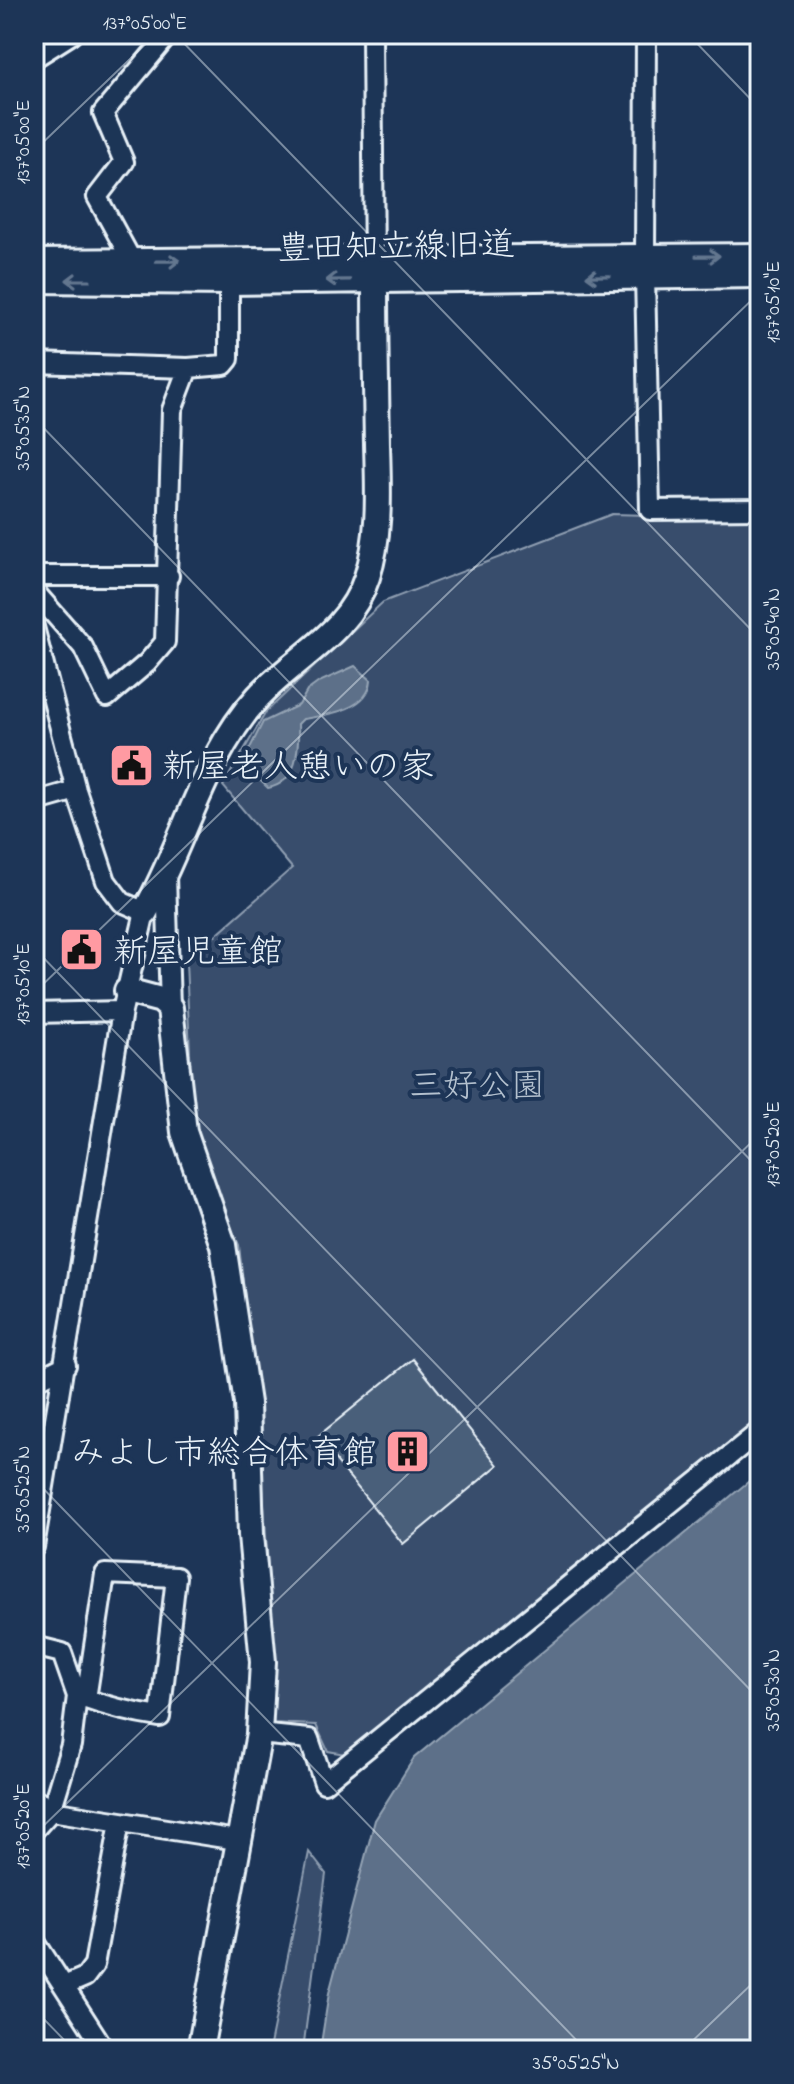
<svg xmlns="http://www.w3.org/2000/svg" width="794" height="2084" font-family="'Indie Flower','Klee One',sans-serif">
<rect width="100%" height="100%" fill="#1d3557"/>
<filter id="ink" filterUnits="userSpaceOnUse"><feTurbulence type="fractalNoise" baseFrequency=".0125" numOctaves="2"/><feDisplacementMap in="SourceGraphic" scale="16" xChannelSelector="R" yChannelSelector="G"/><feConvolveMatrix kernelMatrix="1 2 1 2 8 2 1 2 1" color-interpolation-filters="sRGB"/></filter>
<g filter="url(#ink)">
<path fill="#374d6c" stroke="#909fb2" stroke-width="2" d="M612 514 760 518V1417L345 1754 328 1751 316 1725 270 1723 275 1681 260 1439 239 1245 194 1146 186 961 292 868 223 786 266 712 383 602Z
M309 1852 326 1874 303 2050H269Z"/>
<path fill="#5d7089" stroke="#95a4b5" stroke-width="2" d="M355 666 371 680C369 710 326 715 303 719L298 724C299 747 298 783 268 788L249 770 245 758 263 722 299 705 307 691 319 682Z
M760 1472V2050H320L329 1993 375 1820 414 1758Z"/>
<path fill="#495e7a" stroke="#e8f1f8" stroke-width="2" d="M413 1359 498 1465 403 1544 317 1437Z"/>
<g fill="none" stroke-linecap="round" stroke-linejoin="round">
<defs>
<path id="street" d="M372 34 374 271
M34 58 72 34
M645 257 646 34
M132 261 97 197 124 162 103 113 169 34
M645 275 650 510 760 509
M34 363 188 368
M34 576H169
M34 591 83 647 107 697 147 663 165 642 172 410 188 368 224 365 229 359V282
M34 627 76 790 106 881 122 902 145 912 122 1011 34 1547
M34 802 76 790
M166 875 170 1008
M34 1013 122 1011
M34 1381 66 1365
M34 1646 62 1653 77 1696 71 1745 51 1811 34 1830
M77 1696C105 1706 131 1713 160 1717L176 1577 105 1574 86 1699
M259 1734 309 1739 324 1783 760 1431
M34 1798 51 1811 237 1840
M34 1940 105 2050
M64 1986 85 1977 94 1965 120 1822"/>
<path id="secondary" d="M34 262 760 256
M34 280 229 282 760 275
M145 912C185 842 203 757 258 697 296 656 349 634 367 577 381 534 378 488 377 444 376 389 375 334 375 279
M127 991 161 1000 170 1008 184 1132 223 1245 247 1403 251 1535 263 1662 259 1734 200 2050"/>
</defs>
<use href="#street" stroke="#e8f1f8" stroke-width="24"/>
<use href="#secondary" stroke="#e8f1f8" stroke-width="30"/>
<use href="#street" stroke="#1d3557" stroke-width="18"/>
<use href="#secondary" stroke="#1d3557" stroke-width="24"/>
</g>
<defs><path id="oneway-shaft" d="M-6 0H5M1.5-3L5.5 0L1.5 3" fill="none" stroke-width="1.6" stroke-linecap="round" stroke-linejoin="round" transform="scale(2)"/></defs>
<g stroke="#64778f">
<use href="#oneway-shaft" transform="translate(708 256) rotate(-1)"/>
<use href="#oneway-shaft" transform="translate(168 261) rotate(-1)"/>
<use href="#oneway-shaft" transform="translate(598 276) rotate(179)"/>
<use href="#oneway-shaft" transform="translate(78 280) rotate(-180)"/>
<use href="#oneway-shaft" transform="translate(338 280) rotate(179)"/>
</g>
</g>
<path fill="none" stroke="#e8f1f8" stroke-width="2" stroke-opacity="0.45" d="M175 34 760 639M688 34 760 109M34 151 156 34M34 418 760 1170M34 948 760 1700M34 993 760 292M34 1479 586 2050M34 1835 760 1134M34 2009 74 2050M683 2050 760 1976"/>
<defs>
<symbol id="civic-square" viewBox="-11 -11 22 22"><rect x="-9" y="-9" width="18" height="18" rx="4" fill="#ff9aa2" stroke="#1d3557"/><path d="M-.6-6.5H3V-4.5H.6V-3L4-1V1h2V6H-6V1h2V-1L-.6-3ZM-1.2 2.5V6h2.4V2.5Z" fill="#111"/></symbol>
<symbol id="building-square" viewBox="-11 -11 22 22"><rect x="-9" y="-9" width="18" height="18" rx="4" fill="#ff9aa2" stroke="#1d3557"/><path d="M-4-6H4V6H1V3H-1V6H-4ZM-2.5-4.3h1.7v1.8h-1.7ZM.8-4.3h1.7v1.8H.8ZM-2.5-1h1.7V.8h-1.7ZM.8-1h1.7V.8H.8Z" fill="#111"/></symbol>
</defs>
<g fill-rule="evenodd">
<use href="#civic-square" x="106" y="740" width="51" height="51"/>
<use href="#civic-square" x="56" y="924" width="51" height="51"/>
<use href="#building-square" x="382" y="1426" width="51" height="51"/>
</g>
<g text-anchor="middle" stroke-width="8" stroke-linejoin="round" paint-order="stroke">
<g font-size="34" fill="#e8f1f8" stroke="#1d3557">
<text transform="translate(396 245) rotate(-1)" y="12">豊田知立線旧道</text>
</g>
<g font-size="34" fill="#e8f1f8" stroke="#1d3557" text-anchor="start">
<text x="162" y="777">新屋老人憩いの家</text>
<text x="113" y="962">新屋児童館</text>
<text x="377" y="1463" text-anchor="end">みよし市総合体育館</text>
</g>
<g font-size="34" fill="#b3c0ce" stroke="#1d3557">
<text x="477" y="1096">三好公園</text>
</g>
</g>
<rect width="794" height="2084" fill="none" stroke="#1d3557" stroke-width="88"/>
<rect x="44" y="44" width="706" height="1996" fill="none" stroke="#e8f1f8" stroke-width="3"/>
<g font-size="20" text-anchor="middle" fill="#e8f1f8">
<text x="145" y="29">137°05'00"E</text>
<text transform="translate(22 142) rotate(-90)" y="7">137°05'00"E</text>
<text transform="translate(772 302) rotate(-90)" y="7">137°05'10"E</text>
<text transform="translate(22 428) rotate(-90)" y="7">35°05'35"N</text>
<text transform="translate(772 629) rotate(-90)" y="7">35°05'40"N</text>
<text transform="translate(22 984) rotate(-90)" y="7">137°05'10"E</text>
<text transform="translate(772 1144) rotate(-90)" y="7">137°05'20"E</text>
<text transform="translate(22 1489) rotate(-90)" y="7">35°05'25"N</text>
<text transform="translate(772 1690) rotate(-90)" y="7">35°05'30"N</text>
<text transform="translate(22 1826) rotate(-90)" y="7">137°05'20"E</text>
<text x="576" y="2069">35°05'25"N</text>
</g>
</svg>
